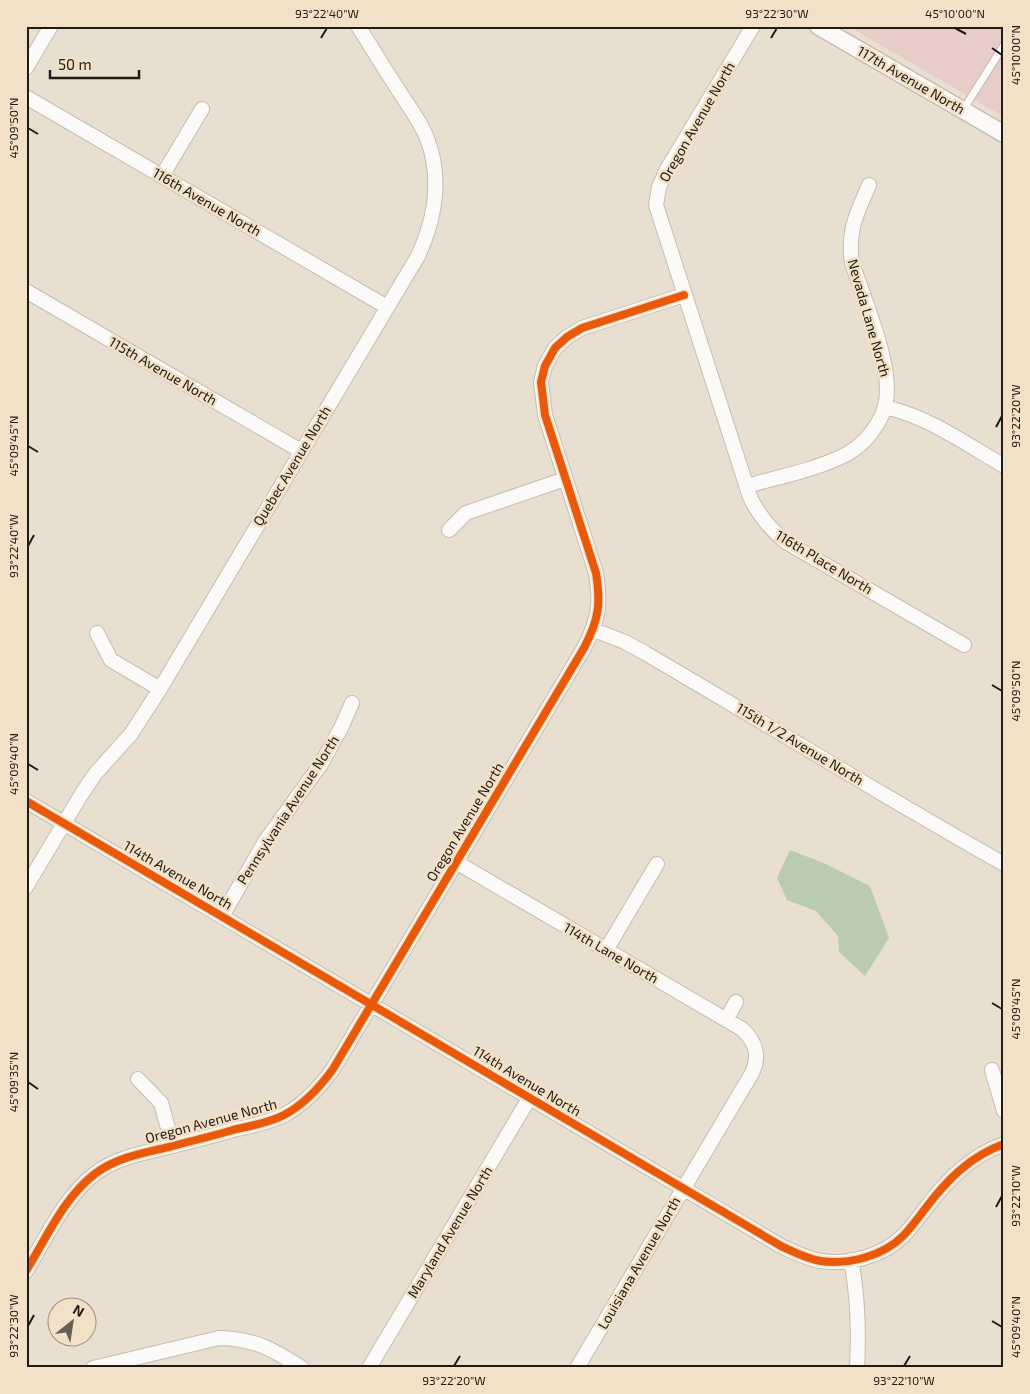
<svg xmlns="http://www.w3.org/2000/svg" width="1030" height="1394" font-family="'Exo 2',sans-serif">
<rect width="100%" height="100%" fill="#e8dfd1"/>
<path fill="#e8ccc7" d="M848 26H1004V117Z"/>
<path fill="#bbcbaf" d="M790 850 826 864 870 886 889 938 865 976 839 952 838 936 816 911 787 900 777 878Z"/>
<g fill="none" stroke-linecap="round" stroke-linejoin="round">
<defs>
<path id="service" d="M963 110 1004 45"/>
<path id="minor" d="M753 26 667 169 659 187 656 205 750 497C759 516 770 529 786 542L964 645
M26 68 51 26
M26 97 387 307
M162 176 202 109
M26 291 301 451
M885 407C929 417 966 444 1004 466
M747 486C778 477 815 470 845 455 853 451 860 445 866 439 874 430 882 418 885 406 895 370 864 299 852 263 847 231 857 213 869 185
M449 530 466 513 565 479
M594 630 625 642 645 653C765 723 883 796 1004 864
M97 633 111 660 160 689
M26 801 781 1246C794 1252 807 1259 821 1261 849 1265 883 1256 903 1236 911 1228 918 1218 925 1209 946 1181 970 1156 1004 1144
M456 862 742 1029C756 1042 760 1056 752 1073L577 1368
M26 887 81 795 95 774 131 734 160 689 418 256C435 219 442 180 428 141 422 123 409 107 399 91 385 70 372 48 358 26
M222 916 266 840 321 764 341 728 352 703
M606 950 657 864
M726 1020 736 1002
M992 1070 1004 1111
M138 1079 161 1103 173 1146
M851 1260C858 1296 859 1331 857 1368
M26 1271C47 1237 64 1197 96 1173 115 1159 138 1154 160 1149 184 1143 209 1137 233 1130 250 1126 269 1123 284 1115 305 1104 320 1087 333 1069L584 648C599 619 601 604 596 573L545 415 541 382 545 366 555 348 567 337 582 328 684 295
M93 1368 219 1338C256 1339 272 1349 302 1368
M369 1368 530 1097"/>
<path id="tertiary" d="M818 26 1004 134"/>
</defs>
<use href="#service" stroke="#c5bdb2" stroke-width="9"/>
<use href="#minor" stroke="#c5bdb2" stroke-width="16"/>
<use href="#tertiary" stroke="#c5bdb2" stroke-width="19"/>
<use href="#service" stroke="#fcfaf8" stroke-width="7"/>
<use href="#minor" stroke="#fcfaf8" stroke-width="14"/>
<use href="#tertiary" stroke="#fcfaf8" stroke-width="16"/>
<defs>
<path id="cycleway" d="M26 801 781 1246C794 1252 807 1259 821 1261 849 1265 883 1256 903 1236 911 1228 918 1218 925 1209 946 1181 970 1156 1004 1144
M26 1271C47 1237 64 1197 96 1173 115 1159 138 1154 160 1149 184 1143 209 1137 233 1130 250 1126 269 1123 284 1115 305 1104 320 1087 333 1069L584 648C599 619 601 604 596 573L545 415 541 382 545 366 555 348 567 337 582 328 684 295"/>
</defs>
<use href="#cycleway" stroke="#f2e0c7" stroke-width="11"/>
<use href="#cycleway" stroke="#e8590c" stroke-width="8"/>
</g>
<path fill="none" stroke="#211b12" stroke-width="2" d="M955 28 966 34M321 38 327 28M771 38 777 28M992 48 1002 55M28 128 38 134M996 427 1002 416M28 446 38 452M28 546 34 535M992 685 1002 691M28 764 38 770M992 1003 1002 1009M28 1082 38 1089M996 1207 1002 1196M992 1321 1002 1327M28 1326 34 1315M454 1366 460 1356M904 1366 910 1356"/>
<g text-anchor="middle" stroke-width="5" stroke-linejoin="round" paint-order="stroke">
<g font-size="14" fill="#211b12" stroke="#f2e0c7">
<text transform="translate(911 80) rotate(30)" y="5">117th Avenue North</text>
<text transform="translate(697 122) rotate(-60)" y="5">Oregon Avenue North</text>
<text transform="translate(207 202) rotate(30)" y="5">116th Avenue North</text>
<text transform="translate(869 318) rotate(74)" y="5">Nevada Lane North</text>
<text transform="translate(163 371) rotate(30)" y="5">115th Avenue North</text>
<text transform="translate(292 466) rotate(-59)" y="5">Quebec Avenue North</text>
<text transform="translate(824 562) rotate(31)" y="5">116th Place North</text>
<text transform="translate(800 744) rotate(31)" y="5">115th 1/2 Avenue North</text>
<text transform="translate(288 810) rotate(-57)" y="5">Pennsylvania Avenue North</text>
<text transform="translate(465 822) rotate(-59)" y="5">Oregon Avenue North</text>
<text transform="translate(178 875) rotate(30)" y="5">114th Avenue North</text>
<text transform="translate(611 953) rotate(30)" y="5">114th Lane North</text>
<text transform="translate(527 1081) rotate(31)" y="5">114th Avenue North</text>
<text transform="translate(211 1121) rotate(-15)" y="5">Oregon Avenue North</text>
<text transform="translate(450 1232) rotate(-59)" y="5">Maryland Avenue North</text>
<text transform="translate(639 1263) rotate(-60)" y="5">Louisiana Avenue North</text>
</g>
</g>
<rect width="1030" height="1394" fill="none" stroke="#f2e0c7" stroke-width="55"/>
<g transform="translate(72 1322) rotate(30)"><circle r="24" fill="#f2e0c7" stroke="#9e917f"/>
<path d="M0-4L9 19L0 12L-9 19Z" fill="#676055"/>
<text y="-8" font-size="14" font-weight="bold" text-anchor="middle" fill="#211b12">N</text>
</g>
<path d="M50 70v8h89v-8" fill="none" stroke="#211b12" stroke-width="2.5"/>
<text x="58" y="70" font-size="15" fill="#211b12" stroke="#f2e0c7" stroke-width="4" paint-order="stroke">50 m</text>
<rect x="28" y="28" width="974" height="1338" fill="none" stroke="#211b12" stroke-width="2"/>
<g font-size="12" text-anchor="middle" fill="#211b12">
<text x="327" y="18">93°22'40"W</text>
<text x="777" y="18">93°22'30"W</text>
<text x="955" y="18">45°10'00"N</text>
<text transform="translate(1016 55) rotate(-90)" y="4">45°10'00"N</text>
<text transform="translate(14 128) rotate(-90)" y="4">45°09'50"N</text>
<text transform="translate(1016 416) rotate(-90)" y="4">93°22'20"W</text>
<text transform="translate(14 446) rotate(-90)" y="4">45°09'45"N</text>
<text transform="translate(14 546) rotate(-90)" y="4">93°22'40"W</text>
<text transform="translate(1016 691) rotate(-90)" y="4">45°09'50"N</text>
<text transform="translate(14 764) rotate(-90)" y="4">45°09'40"N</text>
<text transform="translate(1016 1009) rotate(-90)" y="4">45°09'45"N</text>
<text transform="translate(14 1082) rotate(-90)" y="4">45°09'35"N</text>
<text transform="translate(1016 1196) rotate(-90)" y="4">93°22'10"W</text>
<text transform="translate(14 1326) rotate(-90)" y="4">93°22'30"W</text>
<text transform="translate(1016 1327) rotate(-90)" y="4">45°09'40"N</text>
<text x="454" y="1385">93°22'20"W</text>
<text x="904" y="1385">93°22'10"W</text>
</g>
</svg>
